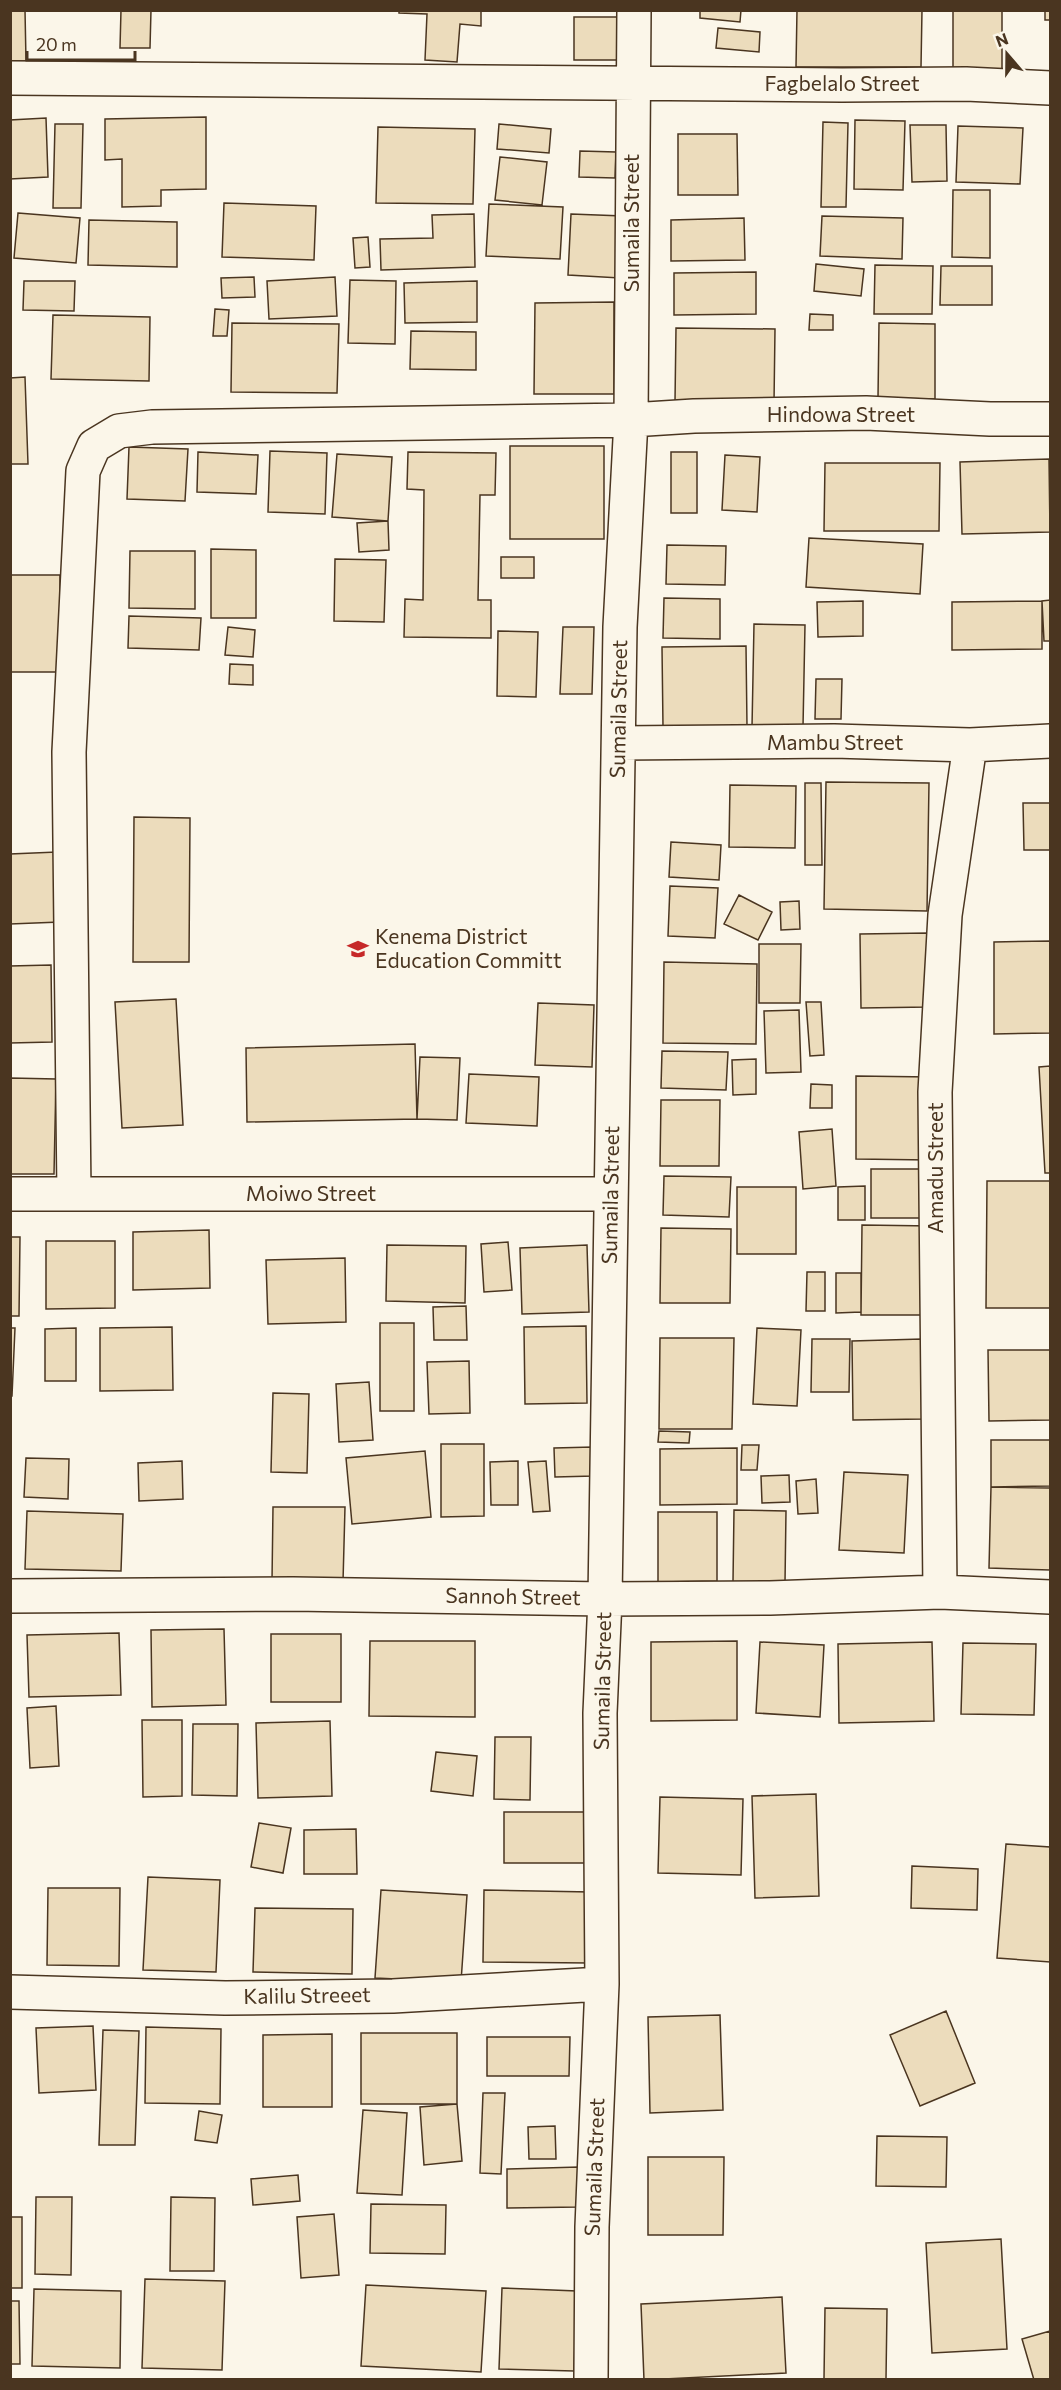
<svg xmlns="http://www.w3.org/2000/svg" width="1061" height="2390" font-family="Commissioner,sans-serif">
<rect width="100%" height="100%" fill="#fbf6e9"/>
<path fill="#ecdcbc" stroke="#4a3520" stroke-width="1.5" d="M10 10H25L26 61H10Z
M121 10H151L150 48H120Z
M399 10H481V26L460 24 457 62 425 60 427 14 399 13Z
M700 10H741L740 22 700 18Z
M797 10H922L921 67H796Z
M953 10H1002V70H953Z
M1045 10H1050V20H1045Z
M574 17H620L621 60H574Z
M718 28 760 32 759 52 716 48Z
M206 117V189L161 190V206L122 207V159L105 160V119Z
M46 118 48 177 10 179V120Z
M855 120 905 121 903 190 854 189Z
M823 122 848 123 846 207H821Z
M55 124H83L81 208H53Z
M499 124 551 129 549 153 497 149Z
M910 125H946L947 181 912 182Z
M958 126 1023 128 1020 184 956 182Z
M378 127 475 129 473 204 376 203Z
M678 134H737L738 195H678Z
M580 151 616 152 615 178 579 177Z
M500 157 547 162 542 205 495 200Z
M953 190H990V258L952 257Z
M224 203 316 206 314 260 222 257Z
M489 204 563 207 560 259 486 256Z
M18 213 80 218 76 263 14 258Z
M474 214 475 267 381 270 380 239 433 238 432 215Z
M571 214 623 216 620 278 568 275Z
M822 216 903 218 902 259 820 256Z
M744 218 745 260 671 261V220Z
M89 220 177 222V267L88 265Z
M368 237 370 267 355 268 353 238Z
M816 264 864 269 861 296 814 291Z
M875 265 933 266 932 314H874Z
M941 266H992V305H940Z
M756 272V314L674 315V273Z
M254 277 255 297 222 298 221 278Z
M335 277 337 316 269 319 267 281Z
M350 280 396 281 395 344 348 343Z
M24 281H75L74 311 23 310Z
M477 281V322L405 323 404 283Z
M614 302V394H534L535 303Z
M215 309 229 310 227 336H213Z
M810 314 833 315V330H809Z
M53 315 150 317 149 381 51 379Z
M232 323 339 324 337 393 231 392Z
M879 323 935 324V399L878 398Z
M676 328 775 329 774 403 675 402Z
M411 331 476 332V370L410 369Z
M25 377 28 464H10V378Z
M510 446H604V539H510Z
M129 447 188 449 185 501 127 499Z
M270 451 327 453 325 514 268 512Z
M198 452 258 455 256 494 197 492Z
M408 452 496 453 495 495H480L478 600H491V638L404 637 405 599 423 600 424 490 407 489Z
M671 452H697V513H671Z
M337 454 392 457 388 521 332 517Z
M725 455 760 457 757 512 722 510Z
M1049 459 1050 532 962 534 960 462Z
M825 463H940L939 531H824Z
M388 521 389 550 359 552 357 523Z
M809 538 923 544 920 594 806 587Z
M667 545 726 546 725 585 666 584Z
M211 549 256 550V618H211Z
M130 551H195V609L129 608Z
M501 557H534V578H501Z
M335 559 386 560 384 622 334 621Z
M10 575H60V672H10Z
M664 598 720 599V639L663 638Z
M1050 600V641H1044L1042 601Z
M863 601V636L818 637 817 602Z
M1042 601V649L952 650V602Z
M129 616 201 618 199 650 128 648Z
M754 624 805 625 803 727H752Z
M228 627 255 630 253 657 225 655Z
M563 627H594L592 694H560Z
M498 631 538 632 536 697 497 696Z
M746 646 747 726 663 727 662 647Z
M230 664 253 665V685L229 684Z
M816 679H842L841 719H815Z
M826 782 929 783 927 911 824 909Z
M805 783H821L822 865H805Z
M730 785 796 786 795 848 729 847Z
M1023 803H1050V850H1024Z
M134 817 190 818 189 962H133Z
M671 842 721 845 719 880 669 877Z
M57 852 60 922 10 924V854Z
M670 886 718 888 715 938 668 936Z
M739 895 772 912 758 940 724 924Z
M799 901 800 929 781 930 780 902Z
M928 933 929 1007 861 1008 860 934Z
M1050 941V1033L994 1034V942Z
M759 944H801L800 1003H759Z
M664 962 757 964 756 1044 663 1043Z
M51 965 52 1042 10 1043V966Z
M176 999 183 1125 122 1128 115 1002Z
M806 1002H821L824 1055 810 1056Z
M538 1003 594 1005 592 1067 535 1065Z
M799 1010 801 1072 766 1073 764 1011Z
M415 1044 417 1119 247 1122 246 1048Z
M662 1051 728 1052 726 1090 661 1088Z
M420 1057 460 1058 457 1120 417 1119Z
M756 1059V1094L733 1095 732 1060Z
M1050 1066V1173H1045L1039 1067Z
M469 1074 539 1077 537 1126 466 1123Z
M856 1076 931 1077 930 1160 856 1159Z
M10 1078 56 1079 54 1174H10Z
M811 1084 832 1085V1108H810Z
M661 1100H720L719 1166H660Z
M832 1129 836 1186 803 1189 799 1132Z
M871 1169H932V1218H871Z
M664 1176 731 1177 729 1217 663 1215Z
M987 1181H1050V1308H986Z
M865 1186V1220H838V1187Z
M737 1187H796V1254H737Z
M862 1225 932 1226 931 1315H861Z
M661 1228 731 1229 730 1303H660Z
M209 1230 210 1288 133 1290V1232Z
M10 1237H20L19 1316H10Z
M46 1241H115V1308L46 1309Z
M508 1242 512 1290 484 1292 481 1244Z
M387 1245 466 1246 465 1303 386 1301Z
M587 1245 589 1312 522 1314 520 1248Z
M345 1258 346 1322 268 1324 266 1260Z
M807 1272H825V1311H806Z
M836 1273H861V1312L836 1313Z
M466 1306 467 1340H434L433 1307Z
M380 1323H414V1411H380Z
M586 1326 587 1403 525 1404 524 1327Z
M172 1327 173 1390 100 1391V1328Z
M10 1328H15L12 1396H10Z
M76 1328V1381H45V1329Z
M757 1328 801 1330 797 1406 753 1404Z
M660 1338H734L732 1429H659Z
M812 1339H850L849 1392H811Z
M922 1339 924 1419 853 1420 852 1341Z
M988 1350H1050V1420L989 1421Z
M469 1361 470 1413 429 1414 427 1362Z
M369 1382 373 1440 339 1442 336 1384Z
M273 1393 309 1394 307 1473 271 1472Z
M659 1431 690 1432 689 1443 658 1442Z
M991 1440H1050V1486L991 1487Z
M441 1444H484V1516L441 1517Z
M742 1445H759L757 1470H741Z
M593 1447 594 1476 555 1477 554 1448Z
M737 1448V1504L660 1505V1449Z
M425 1451 431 1517 352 1524 346 1458Z
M26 1458 69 1459 68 1499 24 1497Z
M182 1461 183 1499 139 1501 138 1463Z
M518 1461V1505H491L490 1462Z
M546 1461 550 1511 533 1512 528 1462Z
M844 1472 908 1475 904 1553 839 1550Z
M789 1475 790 1502 762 1503 761 1476Z
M816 1479 818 1513 798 1514 796 1481Z
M991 1487 1050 1488V1570L989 1568Z
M273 1507H345L343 1582 272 1581Z
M734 1510 786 1511 785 1583 733 1582Z
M27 1511 123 1514 121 1571 25 1569Z
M658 1512H717V1581L658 1582Z
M224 1629 226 1705 152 1707 151 1630Z
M119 1633 121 1695 29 1697 27 1635Z
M271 1634H341V1702H271Z
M370 1641H475V1717L369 1716Z
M737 1641V1720L651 1721V1642Z
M760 1642 824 1645 820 1717 756 1713Z
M932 1642 934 1721 839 1723 838 1644Z
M963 1643 1036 1644 1034 1715 961 1714Z
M56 1706 59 1766 30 1768 27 1708Z
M142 1720H182V1796L143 1797Z
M330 1721 332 1796 258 1798 256 1723Z
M193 1724H238L237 1796 192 1795Z
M495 1737H531L530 1800 494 1799Z
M436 1752 477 1756 473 1796 431 1791Z
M816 1794 819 1896 755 1898 752 1796Z
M660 1797 743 1799 741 1875 658 1873Z
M504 1812H585V1863H504Z
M259 1823 291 1828 283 1873 251 1867Z
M356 1829 357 1874H304V1830Z
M1006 1844 1050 1847V1962L997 1958Z
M912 1866 978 1869 977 1910 911 1908Z
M148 1877 220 1880 216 1972 143 1970Z
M48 1888H120L119 1966 47 1965Z
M381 1890 467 1895 461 1982 375 1978Z
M484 1890 591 1892 590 1963 483 1962Z
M255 1908 353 1909 352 1974 253 1972Z
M946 2011 975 2083 920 2106 890 2035Z
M720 2015 723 2110 650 2113 648 2017Z
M93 2026 96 2090 39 2093 36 2028Z
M146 2027 221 2029 220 2104 145 2103Z
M103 2030 139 2031 135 2145H99Z
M361 2033H457V2104H361Z
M332 2034V2107H263V2035Z
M487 2037H570L569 2076H487Z
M483 2093H505L501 2174 480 2173Z
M457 2104 462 2161 424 2165 420 2107Z
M363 2110 407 2113 402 2195 357 2193Z
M199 2111 222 2115 217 2143 195 2140Z
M555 2126 556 2159H529L528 2127Z
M877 2136 947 2137 946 2187 876 2186Z
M648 2157H724L723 2235H648Z
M579 2167V2207L507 2208V2169Z
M298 2175 300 2201 253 2205 251 2179Z
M36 2197H72L71 2275 35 2274Z
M171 2197 215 2198 214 2271H170Z
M371 2204 446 2205 445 2254 370 2253Z
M334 2214 339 2275 301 2278 297 2217Z
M10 2217H22V2288H10Z
M1001 2239 1007 2349 932 2353 926 2243Z
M145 2279 225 2281 222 2370 142 2368Z
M366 2285 486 2291 481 2372 361 2366Z
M502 2288 577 2291 574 2371 499 2369Z
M34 2289 121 2291 120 2368 32 2366Z
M782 2297 786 2373 644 2380 641 2304Z
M10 2301H19L20 2364H10Z
M825 2308 887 2309 886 2379H824Z
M1050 2331V2379L1034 2380 1022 2339Z"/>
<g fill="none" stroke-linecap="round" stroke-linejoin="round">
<defs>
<path id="street" d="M10 78 842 85 966 84 1050 88
M619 743 834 741 970 745 1050 741
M10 1194H611
M74 1194 69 752 83 471 94 446 119 431 152 427 631 420 694 416 866 413 990 419H1050
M940 1592 935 1092 945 915 970 745
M10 1596 293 1594 605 1599 770 1598 940 1592 1050 1597
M10 1992 225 1998 393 1996 602 1984
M591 2380 592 2227 602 1984 600 1713 605 1599 620 627 631 420 634 10"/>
</defs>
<use href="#street" stroke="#4a3520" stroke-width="36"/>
<use href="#street" stroke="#fbf6e9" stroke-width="33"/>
</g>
<defs>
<symbol id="school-bare" viewBox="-9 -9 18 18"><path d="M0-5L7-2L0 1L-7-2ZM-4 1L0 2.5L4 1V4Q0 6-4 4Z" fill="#c62828" stroke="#fbf6e9" stroke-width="2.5" paint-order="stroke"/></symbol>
</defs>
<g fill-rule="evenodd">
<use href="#school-bare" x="343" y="934" width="30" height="30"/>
</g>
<g text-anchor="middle" stroke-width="4.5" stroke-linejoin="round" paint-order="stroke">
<g font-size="21" fill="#4a3520" stroke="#fbf6e9">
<text x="842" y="91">Fagbelalo Street</text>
<text transform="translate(632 223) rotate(-90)" y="7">Sumaila Street</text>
<text x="841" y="422">Hindowa Street</text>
<text transform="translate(619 709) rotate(-89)" y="7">Sumaila Street</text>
<text x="835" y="750">Mambu Street</text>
<text transform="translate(936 1168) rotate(-90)" y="7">Amadu Street</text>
<text x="311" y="1201">Moiwo Street</text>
<text transform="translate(611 1195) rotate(-89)" y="7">Sumaila Street</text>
<text transform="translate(513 1597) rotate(1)" y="7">Sannoh Street</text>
<text transform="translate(603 1681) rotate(-89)" y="7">Sumaila Street</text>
<text transform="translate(307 1996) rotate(-1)" y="7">Kalilu Streeet</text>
<text transform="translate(595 2167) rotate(-88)" y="7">Sumaila Street</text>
</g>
<g font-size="21" fill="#4a3520" stroke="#fbf6e9" text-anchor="start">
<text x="375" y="944">Kenema District<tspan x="375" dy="24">Education Committ</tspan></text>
</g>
</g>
<rect width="1061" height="2390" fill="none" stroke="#4a3520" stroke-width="24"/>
<g transform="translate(1007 54) rotate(340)" stroke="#fbf6e9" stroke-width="4.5" paint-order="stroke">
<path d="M0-4.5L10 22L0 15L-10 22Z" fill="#4a3520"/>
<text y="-9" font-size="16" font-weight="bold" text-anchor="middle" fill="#4a3520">N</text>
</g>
<path d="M27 51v9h108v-9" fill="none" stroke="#4a3520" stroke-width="3"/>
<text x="36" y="51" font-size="18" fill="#4a3520" stroke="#fbf6e9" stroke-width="4.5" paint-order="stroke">20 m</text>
</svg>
